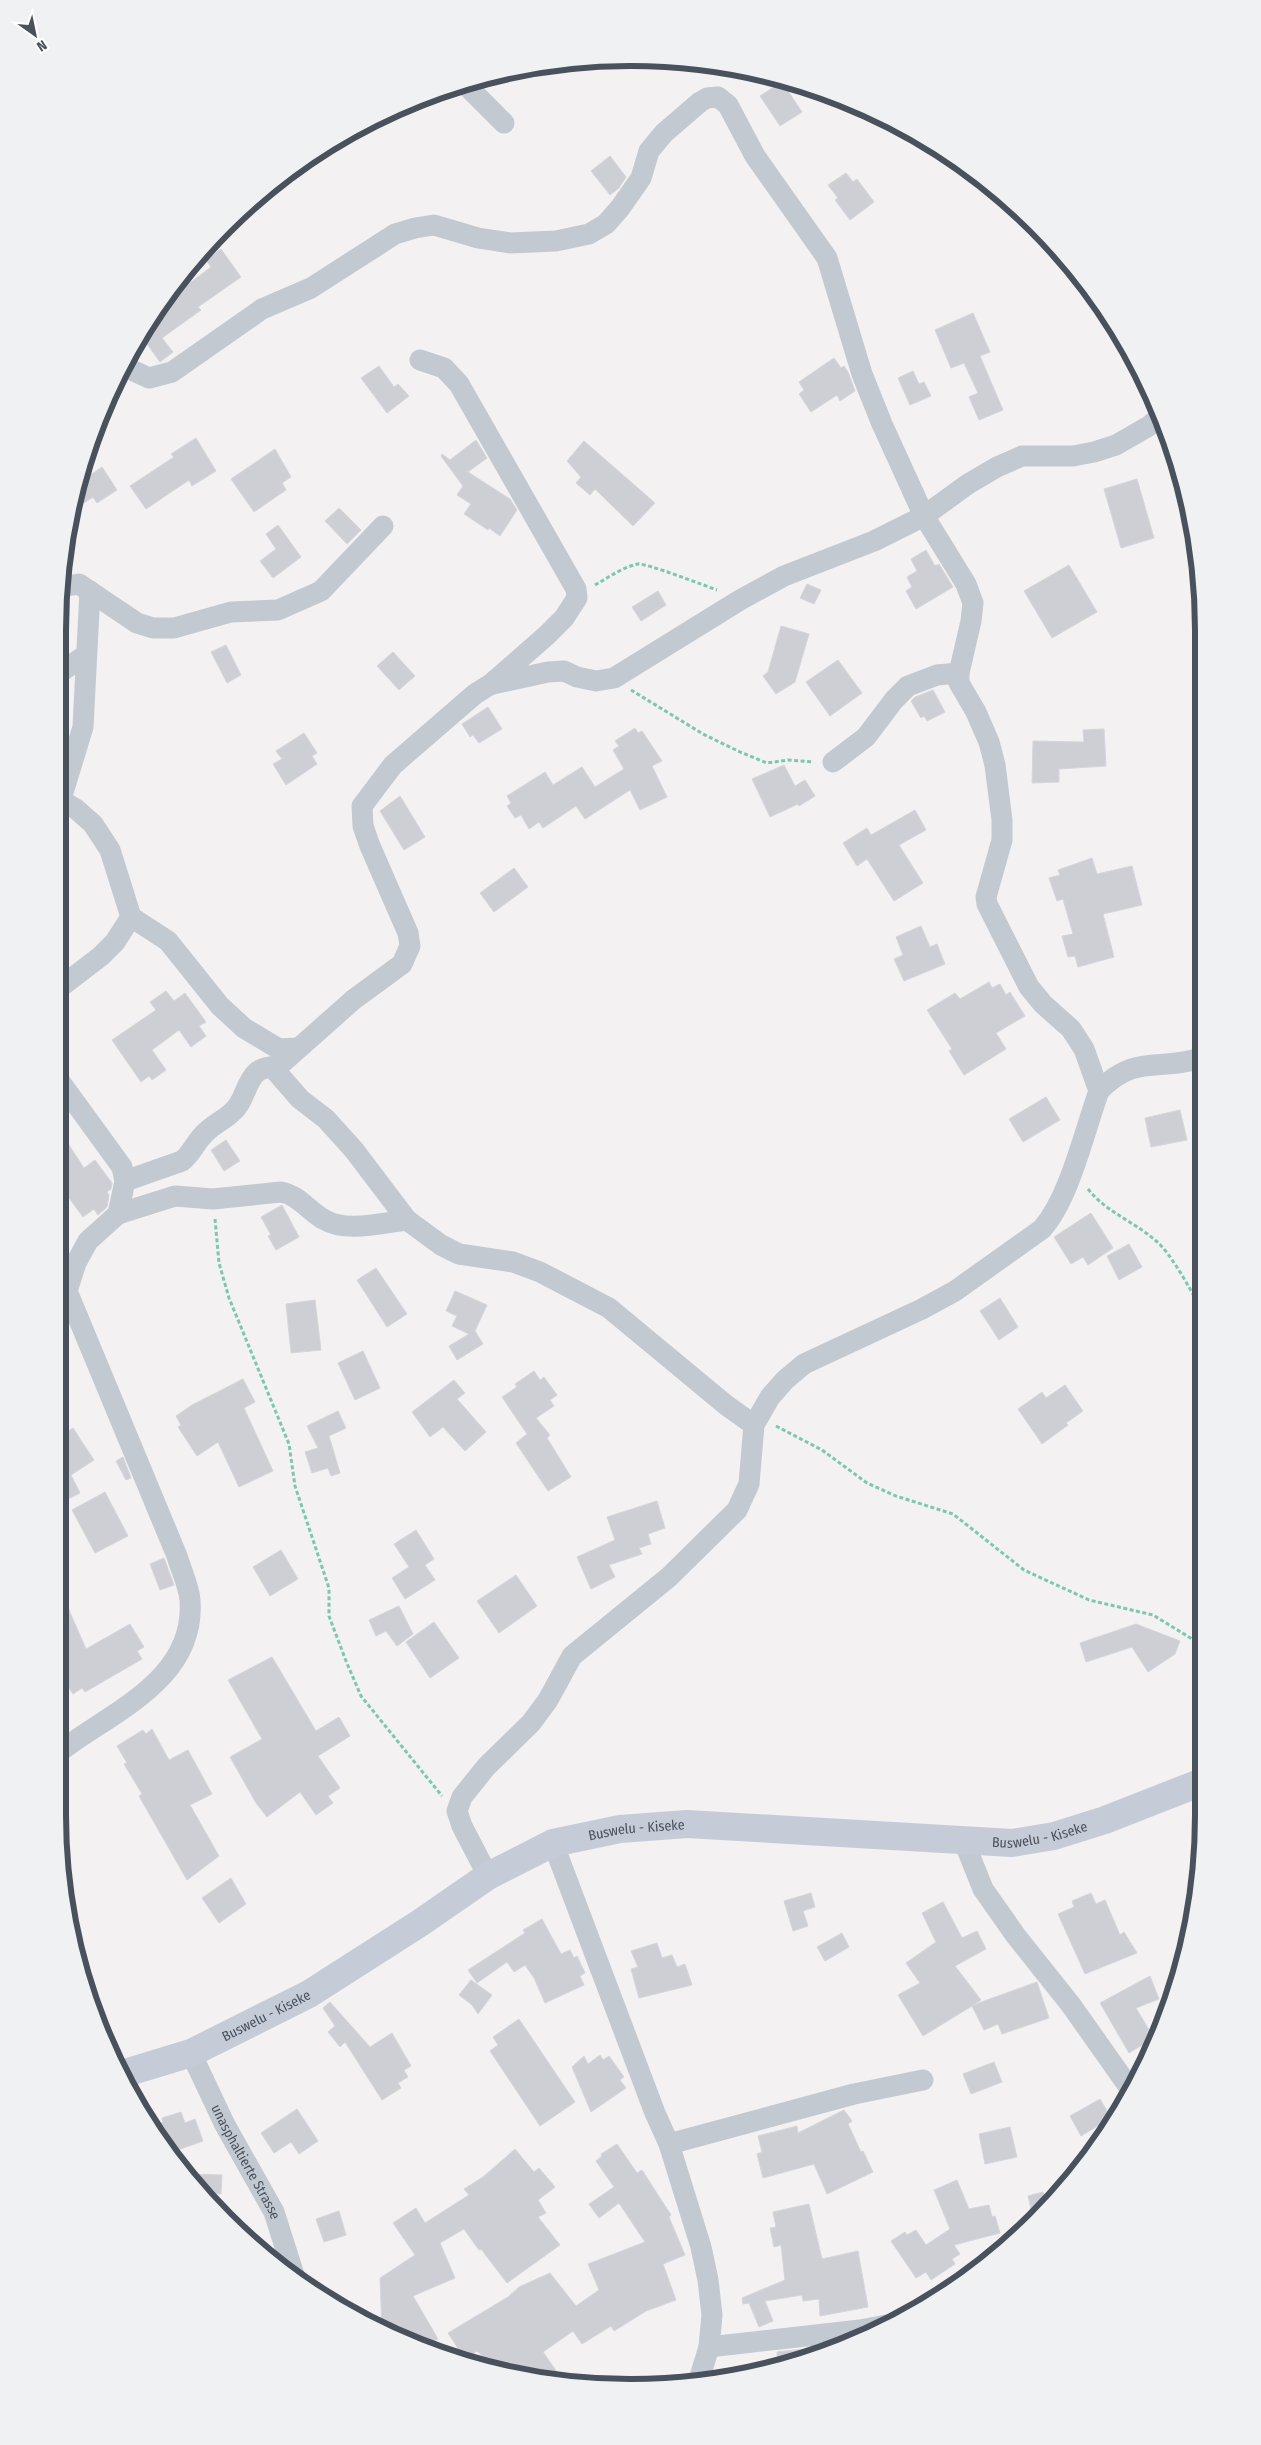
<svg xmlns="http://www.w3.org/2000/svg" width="1261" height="2445" font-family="'Fira Sans Condensed',sans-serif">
<rect width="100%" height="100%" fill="#f3f1f1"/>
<path fill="#cecfd4" stroke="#d5d6db" d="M782 82 802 112 780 126 760 96Z
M610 156 626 177 619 188 610 195 591 171Z
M846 173 853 182 857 179 874 202 850 220 835 200 838 198 828 185Z
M221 249 241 277 198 307 201 310 162 338 173 352 160 362 142 337 162 304 211 267 206 260Z
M973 313 990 352 980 356 1003 410 979 420 969 397 978 393 964 363 951 368 935 330Z
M834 358 841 368 844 366 848 372 855 391 840 401 837 395 811 412 799 394 804 390 799 382Z
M379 366 394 387 398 384 409 396 387 413 361 378Z
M913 371 919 384 924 382 931 396 910 405 898 378Z
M196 438 216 471 192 486 189 480 146 509 130 486 174 457 171 454Z
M476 440 487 458 468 472 510 499 517 510 500 536 489 528 488 530 464 514 471 504 457 495 463 486 441 456 442 454 450 460Z
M584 441 655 503 633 526 595 489 590 495 576 483 581 477 567 461Z
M275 449 291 477 282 483 286 490 254 512 231 479Z
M102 467 117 490 97 503 93 497 84 503 76 489 77 484Z
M1137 479 1154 538 1121 548 1104 489Z
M339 508 361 530 347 544 325 521Z
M278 525 301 557 273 578 260 561 276 549 266 534Z
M926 550 935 566 939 564 953 587 916 609 906 591 912 587 907 577 917 571 911 559Z
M1069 565 1097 612 1052 638 1024 591Z
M807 584 821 590 814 604 800 598Z
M658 591 666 605 641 621 632 607Z
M781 626 809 634 795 682 776 694 763 676 768 672Z
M226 645 241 675 227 683 211 652Z
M393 652 415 676 399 690 377 666Z
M838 660 862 693 830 716 806 682Z
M933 690 945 712 927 721 924 716 921 718 911 701 915 697Z
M488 707 502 729 479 743 473 735 470 737 462 724Z
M635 728 638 733 642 731 662 761 652 766 667 797 640 810 630 790 585 819 576 806 543 828 539 822 529 829 521 815 515 818 507 806 511 803 507 796 545 772 553 785 582 767 595 787 624 769 613 750 619 746 615 741Z
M1104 729 1106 766 1059 769V782L1032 783 1033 741 1084 742 1083 730Z
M304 733 317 753 312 756 317 764 286 785 273 764 282 759 276 751Z
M784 765 795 786 805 780 815 796 799 806 798 804 770 817 752 779Z
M400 796 425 837 404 850 380 811Z
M915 810 926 830 899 845 923 883 894 901 867 859 857 866 843 843 867 828 871 835Z
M1092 858 1097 874 1132 866 1142 905 1103 914 1114 957 1078 967 1075 956 1068 957 1062 936 1073 934 1063 899 1057 901 1049 878 1060 875 1058 870Z
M514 868 528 887 494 912 480 893Z
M921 926 930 947 937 944 945 964 904 981 894 959 903 955 896 937Z
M989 982 992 988 1000 984 1006 995 1010 992 1025 1016 996 1033 1006 1049 964 1075 949 1051 952 1049 927 1010 955 993 960 999Z
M166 991 174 1001 185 993 206 1022 199 1026 206 1036 191 1047 179 1030 152 1050 166 1070 152 1080 149 1076 141 1082 112 1040 156 1010 150 1002Z
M1046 1097 1060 1120 1023 1142 1009 1119Z
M1180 1110 1187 1140 1151 1147 1145 1118Z
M58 1128 84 1168 95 1160 112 1183 111 1189 107 1192 109 1195 107 1207 98 1215 94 1209 83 1217 58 1183Z
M226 1140 240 1161 224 1171 211 1150Z
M282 1205 299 1237 276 1250 268 1236 271 1235 261 1217Z
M1091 1213 1113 1248 1088 1265 1083 1257 1071 1264 1054 1237Z
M1129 1244 1142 1267 1119 1280 1107 1256Z
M376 1268 407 1314 387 1327 357 1280Z
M455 1291 487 1305 475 1331 483 1344 457 1360 449 1346 469 1334 452 1326 457 1316 446 1311Z
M1000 1298 1018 1327 999 1340 980 1311Z
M315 1300 321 1350 291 1353 286 1304Z
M363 1351 380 1388 355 1400 338 1363Z
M534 1371 540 1380 544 1377 557 1395 550 1400 554 1406 536 1418 550 1435 547 1438 571 1477 548 1491 516 1443 527 1434 502 1397 517 1387 515 1384Z
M243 1379 255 1402 244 1408 273 1471 239 1487 218 1442 197 1456 178 1427 181 1425 176 1416 192 1405Z
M454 1380 465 1393 457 1399 486 1432 465 1451 443 1427 430 1437 412 1412Z
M1065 1385 1083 1411 1066 1423 1068 1425 1042 1444 1018 1409 1042 1392 1046 1398Z
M338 1411 346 1428 329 1436 340 1473 331 1476 328 1468 312 1473 305 1452 318 1448 307 1426Z
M73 1428 94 1460 71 1475 80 1493 58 1504V1438Z
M123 1457 131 1478 126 1480 116 1461Z
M105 1492 128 1536 95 1553 72 1510Z
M657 1501 665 1528 648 1534 651 1544 639 1548 642 1554 609 1565 615 1577 591 1589 577 1557 615 1540 607 1517Z
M416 1530 434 1559 425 1565 435 1580 405 1599 392 1578 409 1567 394 1544Z
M281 1550 298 1579 270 1596 253 1567Z
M164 1558 174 1585 160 1590 150 1564Z
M516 1575 537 1606 499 1633 477 1601Z
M58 1585 86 1649 130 1624 144 1647 137 1651 142 1659 85 1692 82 1688 73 1694 58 1671 68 1665 58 1644 61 1643 58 1636Z
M399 1606 413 1634 397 1646 386 1631 376 1636 369 1620Z
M434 1622 459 1658 430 1678 406 1642Z
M1136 1624 1180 1641 1175 1654 1148 1672 1132 1647 1086 1662 1080 1643Z
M272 1657 316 1731 339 1717 350 1736 318 1756 340 1788 328 1796 333 1803 316 1815 300 1792 267 1817 256 1803 230 1757 262 1739 228 1680Z
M152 1729 169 1760 188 1750 212 1794 190 1805 219 1856 187 1880 139 1796 142 1794 124 1764 127 1763 117 1746 143 1730 146 1734Z
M231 1878 246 1904 219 1923 202 1898Z
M811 1893 815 1907 803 1911 808 1926 793 1931 784 1901Z
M1091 1893 1096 1904 1105 1900 1120 1935 1124 1932 1137 1953 1085 1974 1058 1914 1074 1907 1072 1901Z
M943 1902 962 1938 977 1931 986 1949 955 1966 981 2000 973 2005 1037 1982 1049 2018 1002 2034 998 2024 984 2030 972 2006 923 2036 898 1995 920 1983 906 1963 936 1942 922 1913Z
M542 1919 561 1954 570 1950 574 1958 577 1956 585 1973 580 1976 584 1985 545 2003 534 1978 525 1965 514 1972 507 1962 477 1983 468 1970 525 1933 523 1930Z
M842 1933 849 1947 825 1961 817 1947Z
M657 1943 662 1958 672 1955 677 1967 685 1964 692 1985 639 1998 631 1969 638 1967 631 1951Z
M1150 1976 1159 1999 1136 2008 1154 2038 1129 2053 1100 2003Z
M471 1980 492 1995 478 2014 472 2005 459 1995Z
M330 2002 370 2047 392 2033 411 2066 404 2070 408 2077 398 2083 401 2088 382 2100 345 2042 340 2047 328 2032 335 2026 323 2008Z
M519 2019 575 2102 540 2126 490 2051 498 2045 493 2037Z
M600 2055 603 2060 609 2056 624 2077 620 2080 626 2088 591 2112 572 2067 584 2056 588 2064Z
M994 2062 1002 2082 971 2094 963 2074Z
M1100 2099 1111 2118 1081 2136 1070 2116Z
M297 2109 318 2141 299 2154 291 2142 274 2153 261 2133Z
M844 2110 852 2121 848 2124 861 2152 863 2151 873 2172 827 2194 814 2164 763 2178 757 2154 762 2152 758 2136 797 2126 798 2133Z
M181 2112 185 2123 195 2119 203 2141 169 2153 151 2127 163 2122 162 2118Z
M1010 2127 1017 2157 985 2164 979 2134Z
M617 2144 637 2173 642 2170 671 2215 669 2217 685 2255 663 2264 676 2300 646 2311 614 2331 611 2326 582 2344 573 2331 543 2352 564 2382 518 2376 499 2371 477 2351 465 2359 448 2333 508 2297 519 2287 550 2273 576 2306 599 2290 588 2264 645 2242 619 2203 599 2218 589 2204 614 2187 596 2161 602 2156 601 2154Z
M515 2149 534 2172 539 2168 555 2187 538 2200 546 2213 538 2217 560 2245 507 2283 481 2249 479 2250 464 2229 440 2243 455 2278 413 2296 438 2339 421 2347 382 2329 380 2278 415 2255 393 2223 416 2208 425 2223 469 2195 464 2189 483 2177Z
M185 2174 222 2175 221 2194 204 2193Z
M957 2180 969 2209 989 2205 992 2217 995 2216 1000 2233 954 2245 960 2254 952 2259 955 2264 931 2280 926 2272 916 2278 891 2241 905 2232 907 2235 916 2230 926 2245 950 2229 934 2190Z
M1043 2192 1047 2206 1034 2221 1028 2196Z
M809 2204 822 2259 858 2251 868 2307 820 2316 819 2299 803 2301 802 2295 765 2301 773 2321 759 2327 749 2303 743 2304 742 2298 785 2280 781 2245 774 2247 770 2228 776 2227 773 2212Z
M339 2211 346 2235 324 2242 316 2219Z
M806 2349 807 2357 778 2368 777 2352Z"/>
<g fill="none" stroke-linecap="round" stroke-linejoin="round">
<path stroke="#7dc8ac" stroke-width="3" stroke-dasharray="4 2.5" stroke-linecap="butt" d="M595 585C609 577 623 567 638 564 646 563 706 586 717 590
M631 690 703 734 740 752 767 763 788 760 813 762
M1088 1189C1106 1212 1133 1221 1155 1240 1172 1254 1189 1288 1201 1308
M215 1219 219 1263 229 1298 289 1444 295 1486 329 1588V1616L346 1661 361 1696 442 1796
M776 1426 822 1450 867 1483 896 1496 953 1514 1024 1570 1089 1600 1153 1615 1202 1645"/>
<g stroke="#c2c9d1" stroke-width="21">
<path d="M465 84 504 123"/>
<path d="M123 366 149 378 172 372 262 309 311 288 395 234 415 228 434 225 478 238 510 243 556 241 589 234 606 224 620 208 641 178 649 151 664 133 700 102 707 98 718 97 728 105 755 156 827 258 862 374 882 424 924 516 966 584 973 603 971 621 959 673V683L976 712 989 742 995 765 1002 820V840L986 897 987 904 1029 987 1043 1004 1071 1029 1084 1049 1099 1091"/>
<path d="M60 587 79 584 137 623 153 628H174L231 612 278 610 321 591 383 526"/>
<path d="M59 673 86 655"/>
<path d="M493 684 548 672 564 671 577 677 596 681 614 678 740 600 784 576 874 541 924 516 968 484 997 467 1022 456H1073L1094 452 1116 445 1149 426 1161 416"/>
<path d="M833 762 866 737 894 700 908 686 937 675 959 673"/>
<path d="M61 799 83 727 90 591"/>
<path d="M131 917 168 941 220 1006 244 1028 279 1049 297 1048"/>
<path d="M58 989 101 956 115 942 131 917 110 850 93 824 76 809 59 799"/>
<path d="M273 1068 300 1099 326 1119 354 1150 407 1220"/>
<path d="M125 1181 182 1161C192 1153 195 1143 204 1134 214 1123 228 1119 237 1107 245 1097 247 1081 256 1073 263 1066 273 1068 281 1064L353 1000 402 964 410 946 408 933 370 846 363 826 362 806 393 765 475 694 491 684 547 635 564 618 577 598 576 589 459 384 444 368 420 360"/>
<path d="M118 1214 175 1196 213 1199 281 1192C298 1195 308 1210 323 1219 346 1233 381 1223 407 1220L441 1245 459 1254 513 1262 540 1272 609 1308 726 1405 754 1425"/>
<path d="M58 1753C110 1712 196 1681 190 1600 189 1586 181 1570 177 1556L67 1291 76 1263 88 1241 118 1214 125 1181 122 1167 58 1079"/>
<path d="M963 1839 983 1889 1016 1936 1071 2005 1131 2090"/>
<path d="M553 1843 655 2113 669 2144 701 2247 708 2280 712 2315 709 2347 698 2383"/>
<path d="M488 1876 462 1826 457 1811 462 1797 486 1767 531 1723 548 1700 572 1656 669 1577 737 1510 749 1484 754 1425 770 1397 785 1380 804 1364 922 1309 955 1291 1042 1229C1070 1197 1084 1132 1099 1091 1135 1053 1159 1072 1200 1058"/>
<path id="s1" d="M191 2053 225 2125 274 2212 294 2275"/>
<path d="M669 2144 854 2094 923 2080"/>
<path d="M709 2347 860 2330 892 2324"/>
</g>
<path stroke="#c5ccd8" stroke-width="28" id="s2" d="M122 2074 191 2053 309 1994 420 1923 488 1876 553 1843 620 1829 687 1824 1012 1843 1054 1836 1105 1820 1202 1782"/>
</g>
<g text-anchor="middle" stroke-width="4.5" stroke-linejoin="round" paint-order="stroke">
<g font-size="14" fill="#49515d" stroke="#fff">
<text dy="5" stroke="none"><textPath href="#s2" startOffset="576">Buswelu - Kiseke</textPath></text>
<text dy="5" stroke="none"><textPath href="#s2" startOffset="981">Buswelu - Kiseke</textPath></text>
<text dy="5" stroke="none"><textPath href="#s2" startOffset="156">Buswelu - Kiseke</textPath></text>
<text dy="5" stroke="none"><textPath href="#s1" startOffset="122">unasphaltierte Strasse</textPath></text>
</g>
</g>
<path d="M0 0H1261V2445H0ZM630 66H631A564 564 0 0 1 1195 630V1815A564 564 0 0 1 631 2379H630A564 564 0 0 1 66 1815V630A564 564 0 0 1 630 66Z" fill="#f0f1f2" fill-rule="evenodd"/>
<path fill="none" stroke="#49515d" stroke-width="6" d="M630 66H631A564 564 0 0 1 1195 630V1815A564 564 0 0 1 631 2379H630A564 564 0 0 1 66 1815V630A564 564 0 0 1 630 66Z"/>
<g transform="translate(35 35) rotate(147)" stroke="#ffffff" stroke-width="4" paint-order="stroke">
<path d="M0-4L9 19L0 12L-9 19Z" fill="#49515d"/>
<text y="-8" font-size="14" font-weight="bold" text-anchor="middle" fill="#49515d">N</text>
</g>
</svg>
